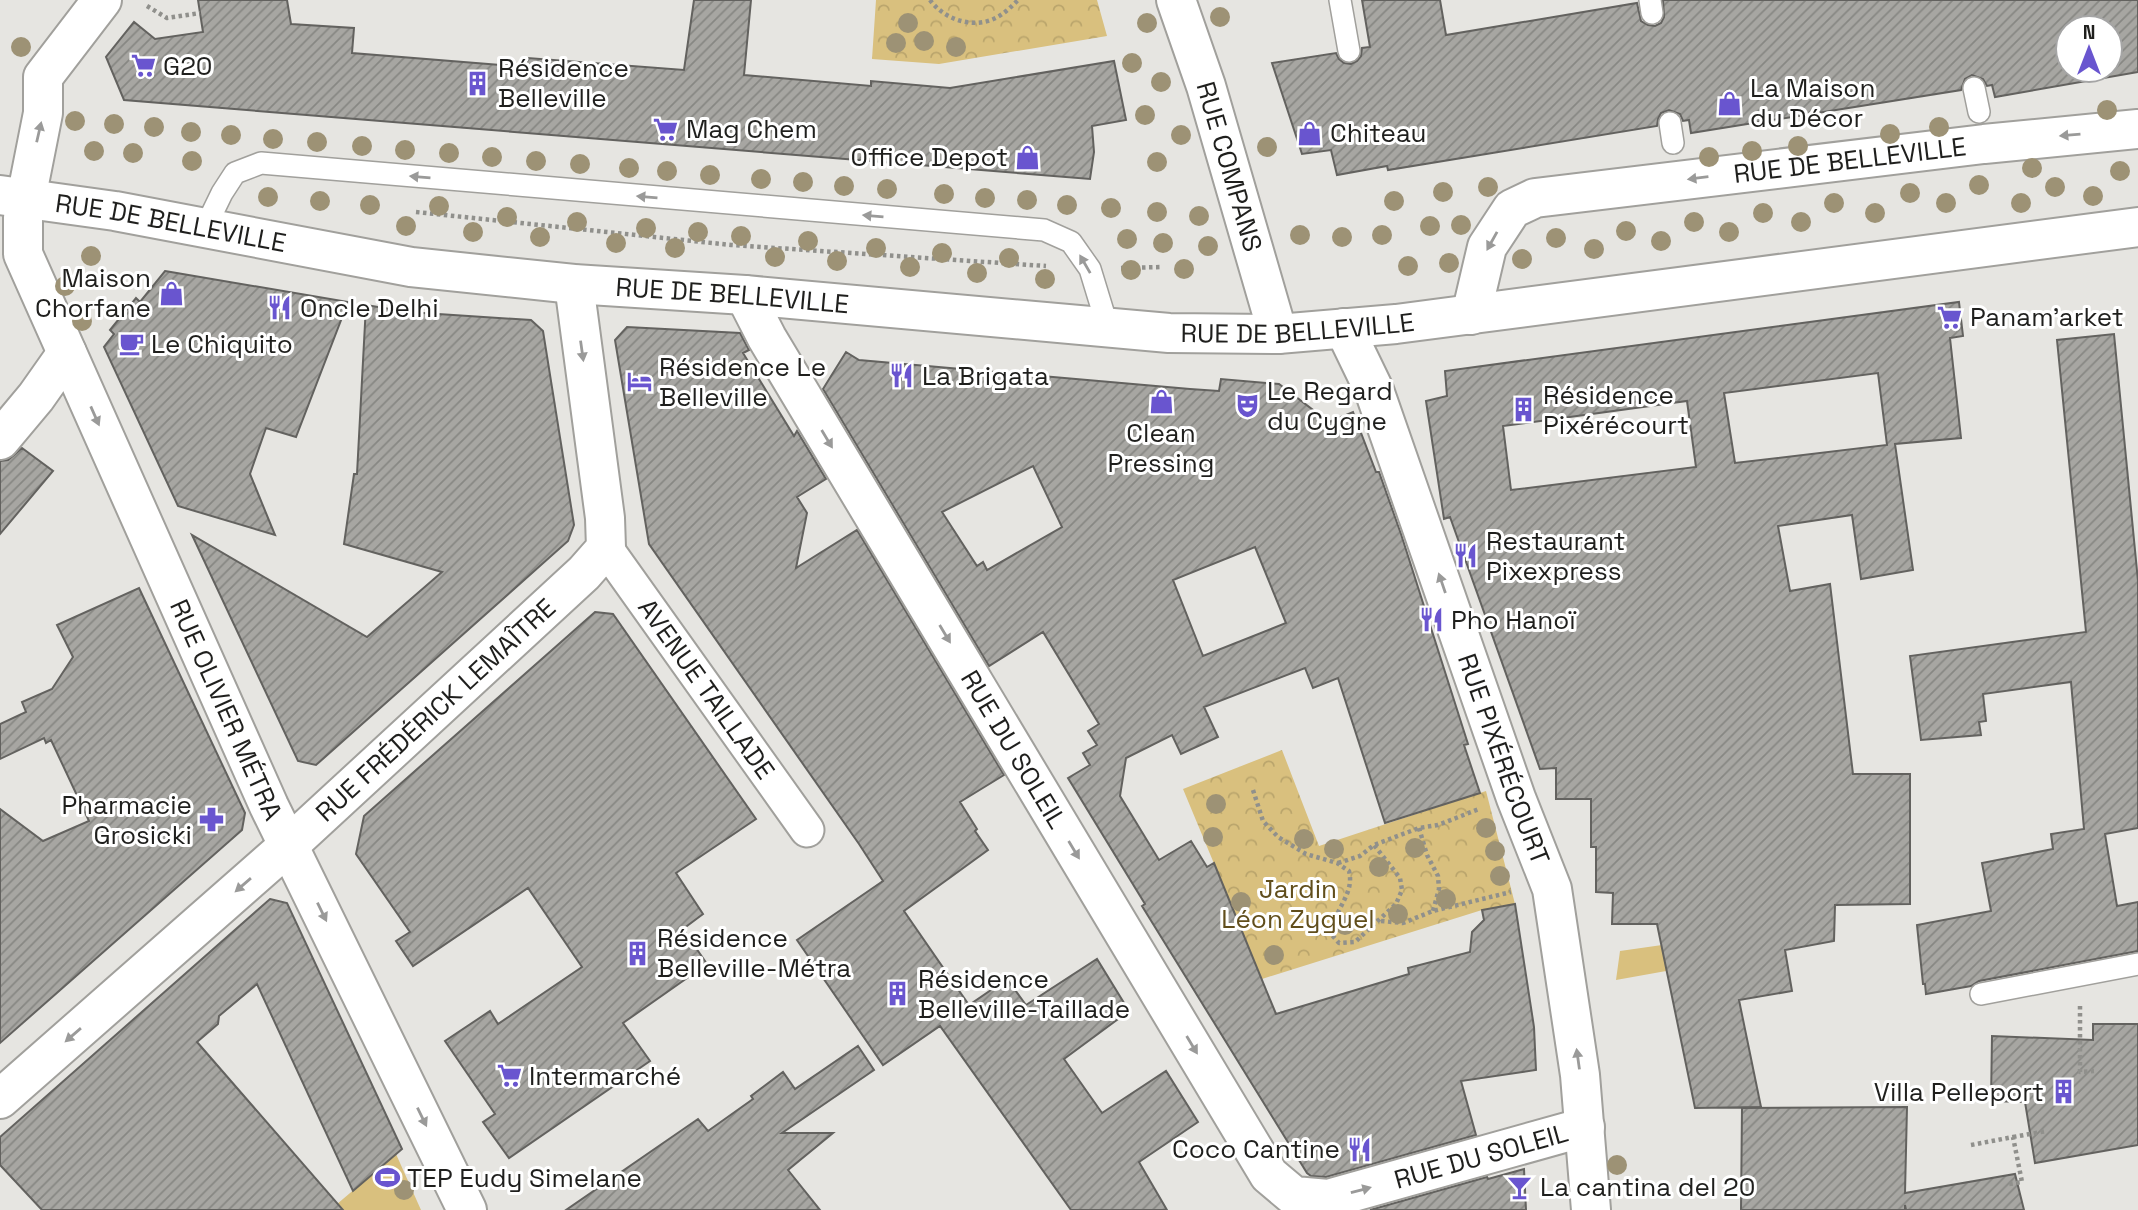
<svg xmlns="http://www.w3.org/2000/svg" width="2138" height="1210" font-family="'Space Grotesk',sans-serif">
<defs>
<pattern id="park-crowns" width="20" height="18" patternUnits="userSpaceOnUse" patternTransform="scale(1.75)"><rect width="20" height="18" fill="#d9c07e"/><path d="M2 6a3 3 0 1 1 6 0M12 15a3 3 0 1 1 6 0" fill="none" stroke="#baa56c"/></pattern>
<pattern id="building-hatch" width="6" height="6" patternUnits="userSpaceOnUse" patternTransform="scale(1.75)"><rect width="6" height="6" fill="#a7a6a2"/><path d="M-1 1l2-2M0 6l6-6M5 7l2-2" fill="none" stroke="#878783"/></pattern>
</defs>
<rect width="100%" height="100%" fill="#e6e5e1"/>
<path fill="#d9c07e" d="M1662 945 1694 966 1616 980 1620 951Z
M396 1154 421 1210H330Z"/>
<path fill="url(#park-crowns)" d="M876 0H1097L1107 36 939 64 872 59Z
M1282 750 1319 846 1486 791 1515 904 1482 910 1262 979 1183 789Z"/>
<path fill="url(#building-hatch)" stroke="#63625f" stroke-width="2" fill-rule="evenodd" d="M198 0H287L291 24 354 28 352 53 526 67 528 58 684 70 694 0H751L744 75 871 86V81L950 88 1114 61 1126 120 1092 126 1094 152 1090 179 124 100 106 57 134 22 155 39 203 32Z
M1362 0H1440L1446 35 1637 3 1641 21 1648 25 1655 26 1661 23 1664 17 1663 0H2138V72L1995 97 1992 85 1987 86 1983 79 1972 75 1965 79 1961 90 1691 133 1689 120 1683 121 1680 114 1669 110 1661 113 1658 119 1657 126 1388 170 1387 166 1337 175 1331 150 1302 154 1272 63 1336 53 1339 59 1344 63 1351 64 1357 61 1361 56 1362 48 1370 47ZM2068 28H2110V70H2068Z
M165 271 348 302 296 437 266 428 250 474 275 535 178 506 104 347 114 334 110 330 136 298 140 302Z
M1959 302 1963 336 1950 338 1961 438 1895 444 1913 570 1861 579 1852 515 1778 526 1790 591 1830 584 1853 774H1910V904L1835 905 1834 941 1785 950 1792 991 1739 1000 1761 1107 1695 1108 1657 924H1612L1613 893 1596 892V847H1591V799H1556V768L1540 769 1450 517 1444 519 1426 401 1447 396 1445 371ZM1878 373 1887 445 1735 463 1724 393ZM1687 401 1696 467 1511 490 1503 426Z
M366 305 408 312 531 320 543 331 574 525 568 541 316 765 298 761 192 535 367 637 442 572 344 544 354 474H357Z
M627 327 740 333 749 350 743 353 794 436 797 431 826 479 797 497 807 513 796 568 857 530 1004 775 960 802 977 829 975 831 988 850 904 911 969 1005 1007 979 1026 1005 1097 959 1129 1011 1064 1059 1102 1113 1166 1071 1198 1122 1139 1162 1167 1210H1071L940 1026 883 1065 797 940 883 881 859 844 649 544 615 340Z
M2114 334 2138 581V828L2105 834 2117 906 2138 902V951L1979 981 1971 986 1926 994 1925 984H1923L1917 925 1991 911 1982 863 2053 849 2051 834 2084 829 2071 682 1983 694 1986 721 1979 722 1981 735 1921 740 1910 656 2086 632 2057 340Z
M846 352 859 360 1190 389 1219 391 1221 379 1279 384 1329 422 1353 412 1376 472H1379L1401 534 1468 744 1464 745 1480 793 1385 823 1338 678 1313 688 1305 668 1204 707 1218 737 1181 754 1172 735 1126 758 1120 796 1159 860 1191 841 1207 867 1214 863 1276 1014 1409 974 1408 968 1470 952 1472 932 1484 920 1482 910 1515 904 1534 1027 1536 1070 1461 1081 1476 1135 1326 1177 1311 1176 1307 1173 1142 906 1145 904 1068 778 1090 765 1083 753 1097 745 1088 731 1099 724 1043 632 989 666 823 389ZM1033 466 1062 527 987 570 983 562 977 566 942 512ZM1255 547 1286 623 1203 656 1173 580Z
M22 448 53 471 0 534V461L8 460Z
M139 588 245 813 242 830 0 1043V809L43 841 89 821 51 740 46 743 44 738 0 759V724L26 712 22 702 52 689 73 657 57 625Z
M595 612 613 614 756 819 676 873 703 914 683 929 707 964 623 1023 650 1061 509 1158 483 1122 495 1114 445 1041 490 1011 498 1024 582 967 528 888 413 966 396 941 410 932 356 854 364 816Z
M270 899 287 903 402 1149 353 1191 257 984 219 1016 218 1024 197 1042 343 1210H42L0 1165V1137Z
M2093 1024H2138V1145L2035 1163 2025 1102 1991 1101 1992 1036 2093 1040Z
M858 1046 874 1070 782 1133H833L788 1170 820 1210H566L698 1119 708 1131 753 1099 751 1096 783 1072 795 1089Z
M1907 1107 1905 1193 2015 1174 2024 1210H1906L1905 1205V1210H1741L1742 1108Z
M1524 1169 1526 1210H1370L1487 1177 1488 1179Z"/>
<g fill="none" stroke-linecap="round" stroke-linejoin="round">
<defs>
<path id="service" d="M1340 0 1349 51
M1650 0 1652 13
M1974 88 1979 112
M1670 123 1673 143
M205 228 222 193 235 173 261 163 1044 230 1071 242 1090 269 1108 328
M1981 994 2138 964"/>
<g id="pedestrian">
<path id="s1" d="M606 548 807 830"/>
</g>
<g id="minor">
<path id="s2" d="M102 0 43 77V113L26 199 23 218V254L269 806 467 1210"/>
<path id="s3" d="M1176 0 1206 86 1278 334"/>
<path id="s4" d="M745 295 767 338 1269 1175 1294 1196 1328 1199 1585 1127"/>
<path id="s5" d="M1471 315 1487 247 1512 209 1535 198 1984 144 2138 129"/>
<path id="s6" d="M1344 328 1374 390 1516 798 1552 889 1580 1075 1591 1210"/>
<path d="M0 440 36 397 67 353"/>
<path id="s7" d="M0 1099 289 845 584 573 606 548 605 518 574 284"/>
</g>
<g id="secondary">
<path id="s8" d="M0 195 115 211 411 267 574 284 745 295 1169 333 1278 334 1396 324 2138 227"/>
</g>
</defs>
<use href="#service" stroke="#a1a09c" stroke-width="24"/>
<use href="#pedestrian" stroke="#a1a09c" stroke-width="37"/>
<use href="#minor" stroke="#a1a09c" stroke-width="42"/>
<use href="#secondary" stroke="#a1a09c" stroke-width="42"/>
<path stroke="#90908c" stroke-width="4.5" stroke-dasharray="3.5 3.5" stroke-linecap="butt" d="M930 0C943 18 969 28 991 20 1002 16 1010 8 1018 0
M147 6 167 18 200 13
M416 212 731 245 1046 266
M1121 268 1162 267
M1253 790 1263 821 1278 837 1306 854 1337 863 1349 871C1355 894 1334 909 1331 934L1339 943 1355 942 1396 904 1402 890 1400 878 1374 845
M1419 828 1427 855 1438 876 1439 889 1433 911
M1338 863 1360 856 1374 845 1419 828 1438 825 1479 809
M1381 921 1403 923 1433 911 1511 892
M2080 1006V1072L2094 1071
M2013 1137 2047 1131
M1971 1145 2013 1137 2022 1182 2009 1184"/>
<use href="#service" stroke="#fff" stroke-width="21"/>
<use href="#pedestrian" stroke="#fff" stroke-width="33"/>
<use href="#minor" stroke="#fff" stroke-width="38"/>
<use href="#secondary" stroke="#fff" stroke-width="38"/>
</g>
<g fill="#9d9275">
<circle cx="1220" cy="17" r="10"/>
<circle cx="908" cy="23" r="10"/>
<circle cx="1147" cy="23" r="10"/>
<circle cx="924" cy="41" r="10"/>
<circle cx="896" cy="43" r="10"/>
<circle cx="21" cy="47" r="10"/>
<circle cx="956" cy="47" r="10"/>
<circle cx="1132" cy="63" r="10"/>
<circle cx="1161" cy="82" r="10"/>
<circle cx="2107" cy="110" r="10"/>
<circle cx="1145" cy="115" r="10"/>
<circle cx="75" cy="121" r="10"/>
<circle cx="114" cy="124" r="10"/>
<circle cx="154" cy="127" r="10"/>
<circle cx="1939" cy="127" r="10"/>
<circle cx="191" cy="132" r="10"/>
<circle cx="1890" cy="134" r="10"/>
<circle cx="231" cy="135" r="10"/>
<circle cx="1181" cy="135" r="10"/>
<circle cx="273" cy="139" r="10"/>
<circle cx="317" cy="142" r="10"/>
<circle cx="362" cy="146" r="10"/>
<circle cx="1798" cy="146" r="10"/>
<circle cx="1267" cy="147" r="10"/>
<circle cx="405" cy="150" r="10"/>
<circle cx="94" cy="151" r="10"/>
<circle cx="1752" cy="151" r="10"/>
<circle cx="133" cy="153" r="10"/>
<circle cx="449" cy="153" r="10"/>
<circle cx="492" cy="157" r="10"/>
<circle cx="1709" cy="157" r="10"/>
<circle cx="192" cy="161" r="10"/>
<circle cx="536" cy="161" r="10"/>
<circle cx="1157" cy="162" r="10"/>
<circle cx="580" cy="164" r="10"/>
<circle cx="629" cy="168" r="10"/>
<circle cx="2032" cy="168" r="10"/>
<circle cx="667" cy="171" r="10"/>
<circle cx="2120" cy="171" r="10"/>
<circle cx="710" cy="175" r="10"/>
<circle cx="761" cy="179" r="10"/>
<circle cx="803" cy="182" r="10"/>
<circle cx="1979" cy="185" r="10"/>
<circle cx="844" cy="186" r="10"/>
<circle cx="1488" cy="187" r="10"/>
<circle cx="2055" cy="187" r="10"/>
<circle cx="887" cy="189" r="10"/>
<circle cx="1443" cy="192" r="10"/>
<circle cx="1910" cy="193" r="10"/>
<circle cx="944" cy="194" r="10"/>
<circle cx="2093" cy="196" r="10"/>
<circle cx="268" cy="197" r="10"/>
<circle cx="985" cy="198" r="10"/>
<circle cx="1027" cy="200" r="10"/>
<circle cx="320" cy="201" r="10"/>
<circle cx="1394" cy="201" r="10"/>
<circle cx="1834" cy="203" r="10"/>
<circle cx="1946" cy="203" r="10"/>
<circle cx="2021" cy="203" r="10"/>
<circle cx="370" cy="205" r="10"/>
<circle cx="1067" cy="205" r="10"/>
<circle cx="439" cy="206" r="10"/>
<circle cx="1111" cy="208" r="10"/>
<circle cx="1157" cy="212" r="10"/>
<circle cx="1763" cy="213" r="10"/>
<circle cx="1875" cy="213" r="10"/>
<circle cx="1199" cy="216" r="10"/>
<circle cx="507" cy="217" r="10"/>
<circle cx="577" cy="222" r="10"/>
<circle cx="1694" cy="222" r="10"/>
<circle cx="1801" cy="222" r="10"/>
<circle cx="1461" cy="225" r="10"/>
<circle cx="406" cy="226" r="10"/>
<circle cx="1430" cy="226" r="10"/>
<circle cx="646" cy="228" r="10"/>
<circle cx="1626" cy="231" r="10"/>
<circle cx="473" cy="232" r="10"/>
<circle cx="698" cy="232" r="10"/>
<circle cx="1729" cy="232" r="10"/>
<circle cx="1300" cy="235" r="10"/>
<circle cx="1382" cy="235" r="10"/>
<circle cx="741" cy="236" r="10"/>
<circle cx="540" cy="237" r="10"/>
<circle cx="1342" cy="237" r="10"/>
<circle cx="1556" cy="238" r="10"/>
<circle cx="1127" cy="239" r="10"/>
<circle cx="808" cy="241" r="10"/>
<circle cx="1661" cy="241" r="10"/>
<circle cx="616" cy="243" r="10"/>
<circle cx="1163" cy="243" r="10"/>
<circle cx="1208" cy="246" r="10"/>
<circle cx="675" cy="248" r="10"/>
<circle cx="876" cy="248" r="10"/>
<circle cx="1594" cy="249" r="10"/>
<circle cx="942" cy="253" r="10"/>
<circle cx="91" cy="256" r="10"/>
<circle cx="775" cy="257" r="10"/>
<circle cx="1009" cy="258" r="10"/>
<circle cx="1522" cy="259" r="10"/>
<circle cx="837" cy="261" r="10"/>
<circle cx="1449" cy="263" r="10"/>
<circle cx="1408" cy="266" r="10"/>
<circle cx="910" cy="267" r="10"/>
<circle cx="1184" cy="269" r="10"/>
<circle cx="1131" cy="270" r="10"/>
<circle cx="977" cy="273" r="10"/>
<circle cx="1045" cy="279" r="10"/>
<circle cx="65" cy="286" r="10"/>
<circle cx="82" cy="321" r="10"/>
<circle cx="1216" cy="804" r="10"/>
<circle cx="1486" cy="828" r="10"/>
<circle cx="1213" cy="837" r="10"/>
<circle cx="1304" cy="839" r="10"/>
<circle cx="1415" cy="848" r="10"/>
<circle cx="1334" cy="849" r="10"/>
<circle cx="1495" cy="851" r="10"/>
<circle cx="1379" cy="867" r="10"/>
<circle cx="1500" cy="876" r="10"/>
<circle cx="1446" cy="899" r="10"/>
<circle cx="1241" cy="902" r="10"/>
<circle cx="1398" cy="914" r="10"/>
<circle cx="1345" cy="925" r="10"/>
<circle cx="1274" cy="955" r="10"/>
<circle cx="1617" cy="1165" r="10"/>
<circle cx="404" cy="1190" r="10"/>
</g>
<defs><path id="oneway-solid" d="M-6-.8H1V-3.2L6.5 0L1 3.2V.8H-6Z" transform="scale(1.75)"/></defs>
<g fill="#9a9a99">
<use href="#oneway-solid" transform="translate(39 132) rotate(-77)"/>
<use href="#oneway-solid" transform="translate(2070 135) rotate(175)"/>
<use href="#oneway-solid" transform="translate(420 177) rotate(-175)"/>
<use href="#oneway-solid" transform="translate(1698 178) rotate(173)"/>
<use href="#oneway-solid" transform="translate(647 197) rotate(-175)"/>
<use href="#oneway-solid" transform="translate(873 216) rotate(-175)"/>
<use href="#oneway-solid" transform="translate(1492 241) rotate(119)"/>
<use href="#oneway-solid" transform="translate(1085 264) rotate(-120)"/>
<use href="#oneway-solid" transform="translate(582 351) rotate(82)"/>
<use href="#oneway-solid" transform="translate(95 416) rotate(66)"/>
<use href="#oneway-solid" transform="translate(827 439) rotate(59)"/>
<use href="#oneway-solid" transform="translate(1442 583) rotate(-109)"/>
<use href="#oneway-solid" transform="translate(945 634) rotate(59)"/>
<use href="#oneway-solid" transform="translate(1074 850) rotate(59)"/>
<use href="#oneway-solid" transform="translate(243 885) rotate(139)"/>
<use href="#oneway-solid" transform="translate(322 912) rotate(64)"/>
<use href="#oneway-solid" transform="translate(73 1035) rotate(139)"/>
<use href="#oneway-solid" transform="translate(1192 1045) rotate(59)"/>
<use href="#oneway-solid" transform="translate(1578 1059) rotate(-98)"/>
<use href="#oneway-solid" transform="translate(422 1117) rotate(64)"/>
<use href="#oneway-solid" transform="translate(1361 1190) rotate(-15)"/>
</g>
<defs>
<symbol id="supermarket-bare" viewBox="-9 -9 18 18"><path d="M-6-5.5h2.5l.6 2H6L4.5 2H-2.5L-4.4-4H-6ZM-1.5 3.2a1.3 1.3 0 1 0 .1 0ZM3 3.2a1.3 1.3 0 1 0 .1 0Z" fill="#6955cf" stroke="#fff" stroke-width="2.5" paint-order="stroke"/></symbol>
<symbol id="building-bare" viewBox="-9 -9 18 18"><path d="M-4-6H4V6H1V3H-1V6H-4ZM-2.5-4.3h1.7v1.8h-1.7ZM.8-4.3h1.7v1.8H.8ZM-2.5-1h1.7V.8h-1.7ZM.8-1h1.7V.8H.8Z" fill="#6955cf" stroke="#fff" stroke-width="2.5" paint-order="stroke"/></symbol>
<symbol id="shop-bare" viewBox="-9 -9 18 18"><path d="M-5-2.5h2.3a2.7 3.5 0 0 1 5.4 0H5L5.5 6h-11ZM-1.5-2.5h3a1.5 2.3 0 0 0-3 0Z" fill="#6955cf" stroke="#fff" stroke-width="2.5" paint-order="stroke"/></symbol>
<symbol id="restaurant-bare" viewBox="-9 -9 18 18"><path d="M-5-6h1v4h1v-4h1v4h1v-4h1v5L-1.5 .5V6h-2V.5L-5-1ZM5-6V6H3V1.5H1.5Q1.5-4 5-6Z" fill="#6955cf" stroke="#fff" stroke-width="2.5" paint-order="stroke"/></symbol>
<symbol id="cafe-bare" viewBox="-9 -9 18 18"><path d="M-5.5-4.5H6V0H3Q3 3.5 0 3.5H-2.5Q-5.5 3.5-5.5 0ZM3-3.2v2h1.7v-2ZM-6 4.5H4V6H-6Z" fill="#6955cf" stroke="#fff" stroke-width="2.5" paint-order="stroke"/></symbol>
<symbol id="hotel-bare" viewBox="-9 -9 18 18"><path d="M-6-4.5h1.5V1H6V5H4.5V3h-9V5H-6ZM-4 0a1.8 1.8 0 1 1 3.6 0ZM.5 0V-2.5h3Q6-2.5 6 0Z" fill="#6955cf" stroke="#fff" stroke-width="2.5" paint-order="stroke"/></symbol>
<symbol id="theatre-bare" viewBox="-9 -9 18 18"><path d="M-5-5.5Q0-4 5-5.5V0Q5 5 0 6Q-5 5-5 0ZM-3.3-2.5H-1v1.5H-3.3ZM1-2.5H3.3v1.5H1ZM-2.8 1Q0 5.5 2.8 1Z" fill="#6955cf" stroke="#fff" stroke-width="2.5" paint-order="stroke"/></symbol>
<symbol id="pharmacy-bare" viewBox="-9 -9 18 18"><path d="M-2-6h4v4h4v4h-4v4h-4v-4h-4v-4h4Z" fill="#6955cf" stroke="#fff" stroke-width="2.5" paint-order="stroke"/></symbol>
<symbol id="stadium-bare" viewBox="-9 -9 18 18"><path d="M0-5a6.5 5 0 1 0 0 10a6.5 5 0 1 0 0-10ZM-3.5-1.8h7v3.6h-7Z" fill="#6955cf" stroke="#fff" stroke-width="2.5" paint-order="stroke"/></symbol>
<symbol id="bar-bare" viewBox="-9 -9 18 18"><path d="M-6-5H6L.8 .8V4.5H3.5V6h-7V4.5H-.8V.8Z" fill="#6955cf" stroke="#fff" stroke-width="2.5" paint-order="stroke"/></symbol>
</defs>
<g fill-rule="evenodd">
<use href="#supermarket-bare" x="126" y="48" width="35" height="35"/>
<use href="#building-bare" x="460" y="66" width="35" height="35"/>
<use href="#shop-bare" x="1712" y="86" width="35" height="35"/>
<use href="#supermarket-bare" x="648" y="112" width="35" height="35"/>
<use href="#shop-bare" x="1292" y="116" width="35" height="35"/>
<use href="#shop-bare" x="1010" y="140" width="35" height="35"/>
<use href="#shop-bare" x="154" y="276" width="35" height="35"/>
<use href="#restaurant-bare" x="262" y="290" width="35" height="35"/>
<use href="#supermarket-bare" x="1932" y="300" width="35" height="35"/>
<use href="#cafe-bare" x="114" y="326" width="35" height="35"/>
<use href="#restaurant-bare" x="884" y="358" width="35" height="35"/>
<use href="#hotel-bare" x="622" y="364" width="35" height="35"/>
<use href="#shop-bare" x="1144" y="384" width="35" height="35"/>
<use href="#theatre-bare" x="1230" y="388" width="35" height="35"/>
<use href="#building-bare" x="1506" y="392" width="35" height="35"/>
<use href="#restaurant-bare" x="1448" y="538" width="35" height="35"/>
<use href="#restaurant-bare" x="1414" y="602" width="35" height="35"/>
<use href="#pharmacy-bare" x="194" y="802" width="35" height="35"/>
<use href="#building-bare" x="620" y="936" width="35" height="35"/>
<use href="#building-bare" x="880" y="976" width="35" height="35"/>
<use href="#supermarket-bare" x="492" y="1058" width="35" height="35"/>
<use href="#building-bare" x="2046" y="1074" width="35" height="35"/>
<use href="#restaurant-bare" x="1342" y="1132" width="35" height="35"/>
<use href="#stadium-bare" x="370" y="1160" width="35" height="35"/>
<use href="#bar-bare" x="1502" y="1170" width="35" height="35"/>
</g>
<g text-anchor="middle" stroke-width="6" stroke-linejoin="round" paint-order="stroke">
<g font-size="26" fill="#1f1f1d" stroke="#fff" text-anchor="start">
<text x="163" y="75">G20</text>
<text x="498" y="77">Résidence<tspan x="498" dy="30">Belleville</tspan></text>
<text x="1750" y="97">La Maison<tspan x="1750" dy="30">du Décor</tspan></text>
<text x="686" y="138">Mag Chem</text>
<text x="1330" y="142">Chiteau</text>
<text x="1008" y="166" text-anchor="end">Office Depot</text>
<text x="151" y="287" text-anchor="end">Maison<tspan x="151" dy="30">Chorfane</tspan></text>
<text x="300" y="317">Oncle Delhi</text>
<text x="1970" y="326">Panam'arket</text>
<text x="151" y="353">Le Chiquito</text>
<text x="659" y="376">Résidence Le<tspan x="659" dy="30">Belleville</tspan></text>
<text x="922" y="385">La Brigata</text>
<text x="1267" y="400">Le Regard<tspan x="1267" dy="30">du Cygne</tspan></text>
<text x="1543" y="404">Résidence<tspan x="1543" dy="30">Pixérécourt</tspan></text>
<text x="1161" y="442" text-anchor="middle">Clean<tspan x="1161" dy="30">Pressing</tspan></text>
<text x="1486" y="550">Restaurant<tspan x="1486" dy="30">Pixexpress</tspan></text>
<text x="1451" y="629">Pho Hanoï</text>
<text x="192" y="814" text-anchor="end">Pharmacie<tspan x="192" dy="30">Grosicki</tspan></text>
<text x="657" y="947">Résidence<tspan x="657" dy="30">Belleville-Métra</tspan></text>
<text x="918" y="988">Résidence<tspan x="918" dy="30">Belleville-Taillade</tspan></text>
<text x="529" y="1085">Intermarché</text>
<text x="2044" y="1101" text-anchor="end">Villa Pelleport</text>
<text x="1340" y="1158" text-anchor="end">Coco Cantine</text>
<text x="407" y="1187">TEP Eudy Simelane</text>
<text x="1540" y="1196">La cantina del 20</text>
</g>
<g font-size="26" fill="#1f1f1d" stroke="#fff">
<text dy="9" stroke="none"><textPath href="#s5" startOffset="458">RUE DE BELLEVILLE</textPath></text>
<text dy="9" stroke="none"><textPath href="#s3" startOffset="175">RUE COMPANS</textPath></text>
<text dy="9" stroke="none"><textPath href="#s8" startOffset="173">RUE DE BELLEVILLE</textPath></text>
<text dy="9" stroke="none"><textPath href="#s8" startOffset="740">RUE DE BELLEVILLE</textPath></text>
<text dy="9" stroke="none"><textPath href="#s8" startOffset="1307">RUE DE BELLEVILLE</textPath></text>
<text dy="9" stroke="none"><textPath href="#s1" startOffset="173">AVENUE TAILLADE</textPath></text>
<text dy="9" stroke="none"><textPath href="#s7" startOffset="584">RUE FRÉDÉRICK LEMAÎTRE</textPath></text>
<text dy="9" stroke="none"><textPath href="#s2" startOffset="775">RUE OLIVIER MÉTRA</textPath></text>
<text dy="9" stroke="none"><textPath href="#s4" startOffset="528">RUE DU SOLEIL</textPath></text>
<text dy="9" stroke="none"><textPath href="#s6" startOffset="460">RUE PIXÉRÉCOURT</textPath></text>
<text dy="9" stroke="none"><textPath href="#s4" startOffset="1250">RUE DU SOLEIL</textPath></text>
</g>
<g font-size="26" fill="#614e1c" stroke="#fff">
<text x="1298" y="898">Jardin<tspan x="1298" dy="30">Léon Zyguel</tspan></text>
</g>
</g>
<g transform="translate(2089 49)"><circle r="33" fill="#ffffff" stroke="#a5a5a5" stroke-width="2"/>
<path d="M0-5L12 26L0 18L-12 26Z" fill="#6955cf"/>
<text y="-10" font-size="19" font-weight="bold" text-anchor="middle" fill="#1f1f1d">N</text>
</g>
</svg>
